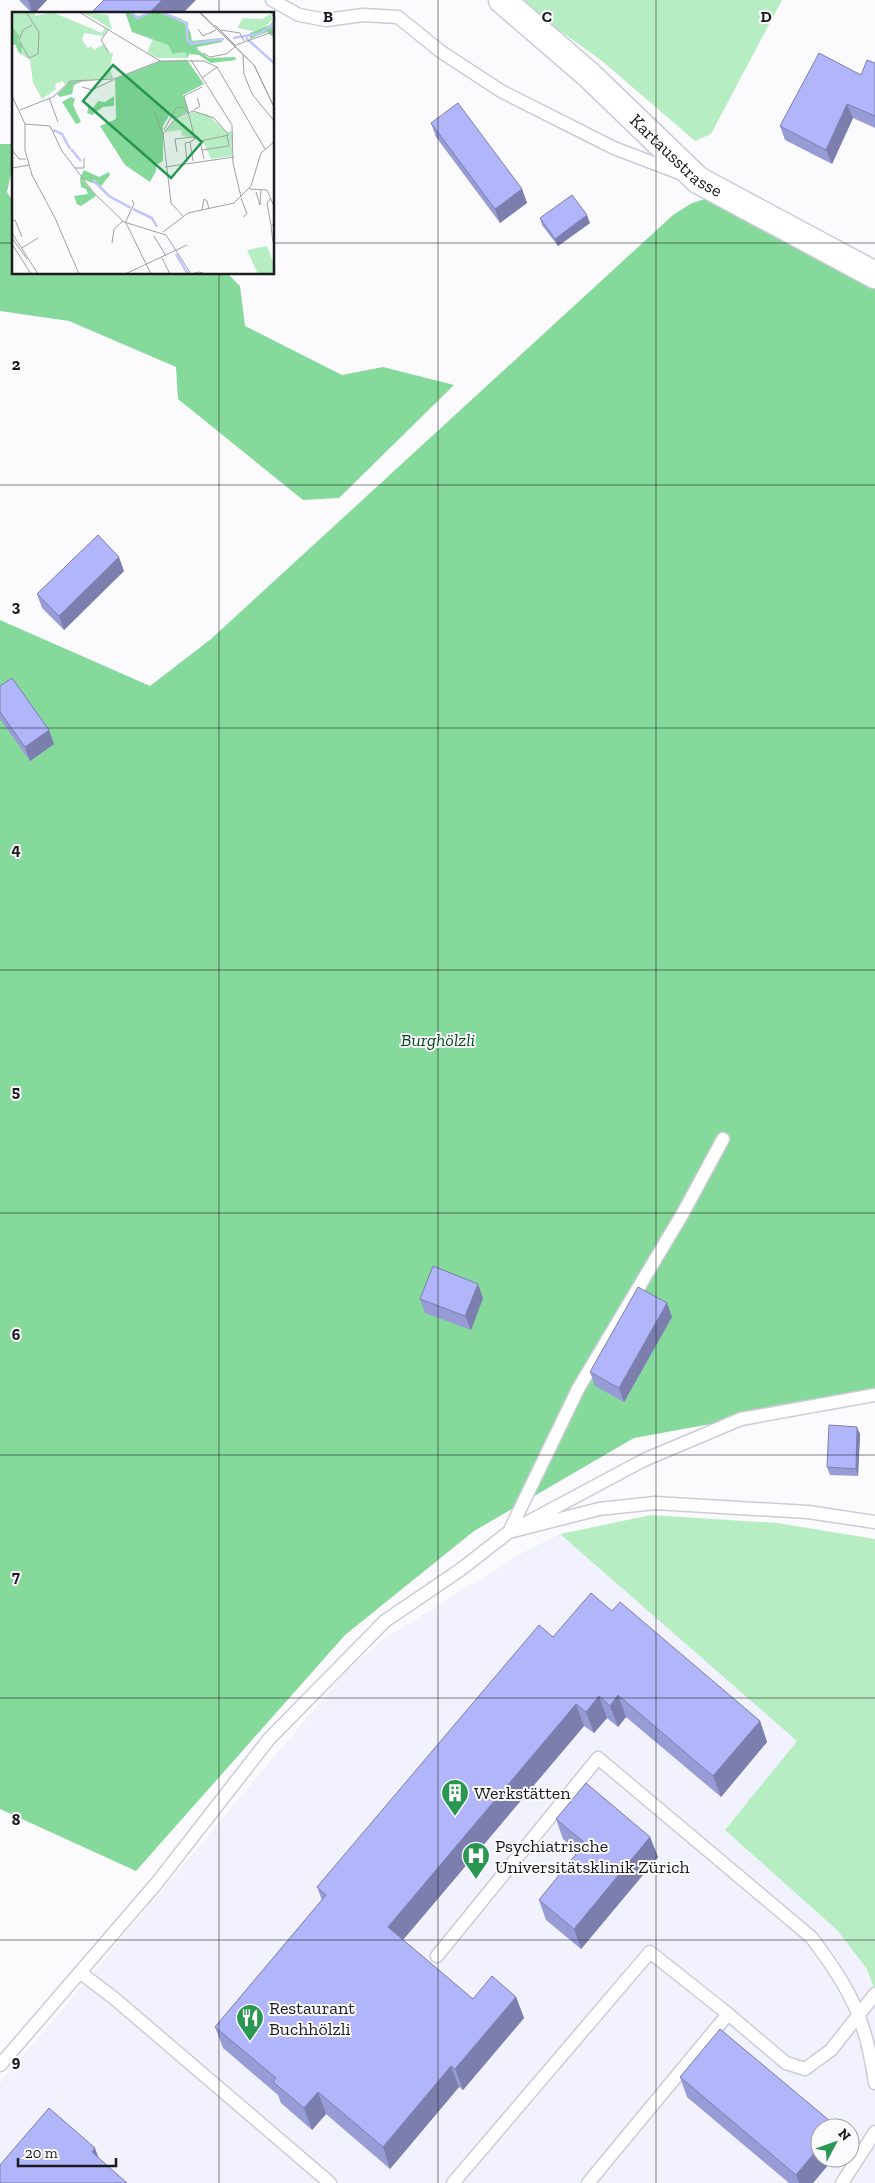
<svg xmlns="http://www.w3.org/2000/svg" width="875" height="2183" font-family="'Zilla Slab',serif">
<rect width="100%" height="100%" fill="#fbfbfd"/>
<path fill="#f1f2fd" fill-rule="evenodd" d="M560 1534 797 1741 725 1830 837 1930 867 1969 875 1991V2183H0V2083L347 1670 384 1639 520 1554ZM820 2128H850V2158H820Z"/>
<path fill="#b7edc2" d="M517 0H782L711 134 695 141 602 61Z
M651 1515 777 1523 875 1539V1991L867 1969 837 1930 725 1830 797 1741 560 1534Z"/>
<path fill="#85d99a" d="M0 144H14V160L7 192 14 203V274H228L240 286 245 326 342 375 383 367 454 385 339 498 303 500 178 399 176 367 69 321 0 311Z
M705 199 875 289V1394L634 1438 474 1531 345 1635 136 1871 0 1809V620L150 686 211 639 673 215 692 203Z"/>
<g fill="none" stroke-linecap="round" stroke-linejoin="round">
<defs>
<path id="lane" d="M272 0 299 15 326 20 363 15 398 17 440 51 501 91 614 148 682 174
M526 1523 644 1460 741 1419 875 1395
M509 1532 578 1389 683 1213 723 1139
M437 1956 598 1758 811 1937C850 1988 866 2019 875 2083
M81 1973 115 1999 330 2183
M728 2014 786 2063 805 2069 831 2050 875 1994
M0 2065 156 1884 269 1739 385 1621 460 1570 509 1532 599 1509 655 1503 808 1512 875 1522
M453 2183 650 1952 728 2014 588 2183
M842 2183 875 2132"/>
<g id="street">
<path id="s1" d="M502 0 589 75 698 180 875 275"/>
</g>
</defs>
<use href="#lane" stroke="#cbccd7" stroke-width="15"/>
<use href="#street" stroke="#cbccd7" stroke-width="29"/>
<use href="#lane" stroke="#fff" stroke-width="12"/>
<use href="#street" stroke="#fff" stroke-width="26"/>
</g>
<path fill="#989cd6" d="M19 0H47L34 14H33Z
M875 63V128L853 118 832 164 785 140 780 126 861 75Z
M431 123 522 189 527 203 500 223 436 137Z
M540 218 590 223 558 246 542 225Z
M124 571 64 630 42 608 37 594Z
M0 686 49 730 54 744 30 761 0 719Z
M483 1298 471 1330 425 1313 420 1299Z
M672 1317 624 1402 595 1386 590 1372Z
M860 1434 858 1476 830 1475 827 1467Z
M612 1611 760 1721 767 1742 721 1797 626 1717 618 1727 607 1718 594 1733 584 1726 403 1940 473 1999 516 1997 524 2018 463 2090 459 2087 390 2169 326 2114 312 2130 281 2103 278 2095 223 2048 215 2027 322 1900 317 1887 553 1637Z
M556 1819 650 1837 658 1857 581 1949 546 1920 539 1900 578 1852 563 1839Z
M680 2077 836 2126 837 2128H820V2158H834L813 2183H789L687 2097Z"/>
<path fill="#7c7fae" d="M28 0H47L34 14H33Z
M162 0H196L182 14H148Z
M847 104 853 118 832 164 826 150Z
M522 189 527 203 500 223 495 209Z
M587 215 590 223 558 246 555 239Z
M119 557 124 571 64 630 59 616Z
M49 730 54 744 30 761 25 747Z
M478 1284 483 1298 471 1330 465 1316Z
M667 1303 672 1317 624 1402 619 1388Z
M857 1427 860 1434 858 1476 856 1469Z
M618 1695 626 1717 618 1727 610 1706Z
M599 1696 607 1718 594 1733 586 1712Z
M576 1704 584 1726 396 1948 388 1927Z
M760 1721 767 1742 721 1797 713 1776Z
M650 1837 658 1857 581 1949 574 1929Z
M516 1997 524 2018 463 2090 455 2069Z
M451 2066 459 2087 390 2169 383 2147Z
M318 2092 326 2114 312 2130 304 2108Z
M820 2146V2158H834L813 2183H799L796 2175Z
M95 2148 103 2170 92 2152Z"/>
<path fill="#b1b5f9" stroke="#7c7fae" d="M104 0H162L148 14H90Z
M819 53 861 75 867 60 875 63V116L847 104 826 150 780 126Z
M458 103 522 189 495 209 431 123Z
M572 195 587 215 555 239 540 218Z
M98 535 119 557 59 616 37 594Z
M12 678 49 730 25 747 0 712V686Z
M433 1266 478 1284 465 1316 420 1299Z
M638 1287 667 1303 619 1388 590 1372Z
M829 1425 857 1427 856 1469 827 1467Z
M591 1593 612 1611 620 1602 760 1721 713 1776 618 1695 610 1706 599 1696 586 1712 576 1704 388 1927 473 1999 492 1976 516 1997 455 2069 451 2066 383 2147 318 2092 304 2108 273 2082 276 2078 215 2027 326 1895 317 1887 539 1625 553 1637Z
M586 1783 650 1837 574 1929 539 1900 585 1843 556 1819Z
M720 2029 836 2126 834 2128H820V2146L796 2175 680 2077Z
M49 2108 95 2148 92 2152 127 2183H0V2165Z"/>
<path fill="none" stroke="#1b1b1f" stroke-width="1" stroke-opacity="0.55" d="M219 0V14M438 0V2183M656 0V2183M0 243H14M274 243H875M219 274V2183M0 485H875M0 728H875M0 970H875M0 1213H875M0 1455H875M0 1698H875M0 1940H875"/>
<defs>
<symbol id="building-pin" viewBox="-11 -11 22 30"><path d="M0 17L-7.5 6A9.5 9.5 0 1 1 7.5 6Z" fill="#299751" stroke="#fbfbfd"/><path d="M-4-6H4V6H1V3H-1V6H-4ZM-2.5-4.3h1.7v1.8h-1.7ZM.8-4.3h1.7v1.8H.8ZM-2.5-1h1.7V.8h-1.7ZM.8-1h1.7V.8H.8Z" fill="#fff"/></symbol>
<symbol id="hospital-pin" viewBox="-11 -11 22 30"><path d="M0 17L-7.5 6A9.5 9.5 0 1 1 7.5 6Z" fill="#299751" stroke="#fbfbfd"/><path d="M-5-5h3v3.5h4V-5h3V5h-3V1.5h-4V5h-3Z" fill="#fff"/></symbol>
<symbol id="restaurant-pin" viewBox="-11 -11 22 30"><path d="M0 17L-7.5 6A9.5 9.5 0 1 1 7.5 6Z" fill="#299751" stroke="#fbfbfd"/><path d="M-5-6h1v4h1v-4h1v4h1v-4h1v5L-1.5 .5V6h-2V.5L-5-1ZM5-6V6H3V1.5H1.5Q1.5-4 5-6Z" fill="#fff"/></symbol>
</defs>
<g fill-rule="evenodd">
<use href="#building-pin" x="439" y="1777" width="32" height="43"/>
<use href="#hospital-pin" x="460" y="1840" width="32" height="43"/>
<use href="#restaurant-pin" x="234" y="2002" width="32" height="43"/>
</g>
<g text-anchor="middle" stroke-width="4" stroke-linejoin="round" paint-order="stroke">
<g font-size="18" fill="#1b1b1f" stroke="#fbfbfd">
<text dy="6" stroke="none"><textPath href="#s1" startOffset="234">Kartausstrasse</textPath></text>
</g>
<g font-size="18" font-style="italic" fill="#054720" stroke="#fbfbfd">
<text x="438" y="1046">Burghölzli</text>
</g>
<g font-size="18" fill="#1b1b1f" stroke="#fbfbfd" text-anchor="start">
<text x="474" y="1799">Werkstätten</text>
<text x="495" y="1852">Psychiatrische<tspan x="495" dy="21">Universitätsklinik Zürich</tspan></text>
<text x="269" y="2014">Restaurant<tspan x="269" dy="21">Buchhölzli</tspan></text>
</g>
</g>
<g transform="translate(12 12)">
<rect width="262" height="262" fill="#fbfbfd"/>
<path d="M0 0H22L24 4 40 0 90 21 93 15 96 17 91 24 72 21 70 28 76 36 79 34 82 38 92 32 97 41H101L98 56 101 66 52 72 51 69 43 72 44 77 30 87 21 71 18 48 6 40 3 32 0 34ZM69 0 96 3 100 18 85 8ZM258 2 261 7 251 17 240 19 225 16 231 6 250 7ZM141 27 156 33 162 42 173 40 176 46H145L135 40ZM181 100 195 102 215 120 221 119 220 144 199 147 190 127 170 124 169 118 153 120 164 107ZM255 234 262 252V262H246L235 238Z" fill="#b7edc2"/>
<path d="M113 0 130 5 137 0H151L170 7 178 19 180 29 209 26 210 30 185 35 186 38 197 46 223 45 224 48 199 51 187 43 177 42 176 46 173 40 161 42 156 33 120 20ZM258 0H262V26L255 20 238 27V21L258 13 262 7ZM0 14 8 25 5 28 10 34 9 43 3 32 0 34ZM175 48 192 72 171 83 177 99 163 107 158 102 151 114V149L144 153V159L138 170 113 153 88 114 104 107 103 67 149 49ZM71 69 62 73 60 82 48 85 45 82 58 70ZM102 84V94L91 95 80 103 75 101 77 93 81 96 86 89 93 90ZM59 85 63 87 61 93 69 110 64 112 50 90ZM72 158 87 165 97 160 98 163 89 174 70 167 84 184 69 194 65 192 62 184 76 182 74 177 69 175 68 166Z" fill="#85d99a"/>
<path fill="none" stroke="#c1c5f9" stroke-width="2.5" d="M119 0 125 6 139 0M149 0 175 11V27L179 32 212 27M221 26 246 22 260 14 263 6M234 26 263 52M41 118 50 122 58 137M59 137 69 149M81 168 97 184 119 196M121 197 140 206 145 215M164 242 176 262"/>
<path fill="none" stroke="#a1a1a4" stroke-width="1" d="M14 0 27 20 26 42 17 46 7 28 11 18 20 13M67 0 148 49M187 0 242 53 263 97M188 0 242 53 263 97M203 13 224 34M186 17 191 24 204 18M209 18 228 21 232 29M224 33 263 19M97 41 89 28 97 17M191 41 198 45 214 42 223 35M231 43 232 62 240 82 263 110M179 48 220 113 221 151 229 185M190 66 205 55M70 75 80 78 101 68M0 84 13 112V138L20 163 43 206 67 262M37 86 46 110M8 98 41 85 58 69 102 67 148 49H192L205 55 253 137M182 98 188 94 185 86M142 100 151 122M13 112 38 114 50 139 82 181 112 210 154 223 179 262M152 118 164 96 171 95 176 101M178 130 183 127 172 84 190 75M0 138 7 147H14M190 138 217 134 215 124M165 140 163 127 182 125 188 129 192 147M175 150 173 131 178 130 181 149M153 155 222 145M0 156 17 153M63 156H72V146M237 177 255 178 263 197M244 180 248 193 249 178M229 186 235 202 231 205M259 186 255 191 259 213 263 214M190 198 192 187 195 189 197 197M171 204 159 191 151 122 164 106 181 99 202 106 217 123 188 129M0 209 3 208 10 225M113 211 122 192 120 188M114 211 139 262M259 214 261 230M151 220 176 201 222 191 239 174 249 141 263 129M0 221 26 262M142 224 154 244M0 226 15 247M100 231 102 217 111 209M0 232 19 262M10 236 26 226M150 246 158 262M113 262 175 233M179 262 187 260 194 262"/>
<path fill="#299751" fill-opacity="0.15" stroke="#299751" stroke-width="2.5" d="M101 53 190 130 159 166 71 89Z"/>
<rect width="262" height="262" fill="none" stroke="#1b1b1f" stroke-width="2.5"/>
</g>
<g font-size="16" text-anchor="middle" font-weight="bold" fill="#1b1b1f" stroke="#fbfbfd" stroke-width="4" stroke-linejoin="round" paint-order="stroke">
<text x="328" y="22">B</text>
<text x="547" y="22">C</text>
<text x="766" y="22">D</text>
<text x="16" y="370">2</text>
<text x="16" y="612">3</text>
<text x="16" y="855">4</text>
<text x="16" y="1097">5</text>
<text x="16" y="1340">6</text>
<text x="16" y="1582">7</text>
<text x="16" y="1825">8</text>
<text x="16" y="2067">9</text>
</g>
<g transform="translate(835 2143) rotate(49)"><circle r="24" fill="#fbfbfd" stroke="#a1a1a4"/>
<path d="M0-4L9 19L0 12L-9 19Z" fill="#299751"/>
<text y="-8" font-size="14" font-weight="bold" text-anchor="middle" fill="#1b1b1f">N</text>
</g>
<path d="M18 2158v8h98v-8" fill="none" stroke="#1b1b1f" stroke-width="2.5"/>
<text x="25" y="2158" font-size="15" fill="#1b1b1f" stroke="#fbfbfd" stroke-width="4" paint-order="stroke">20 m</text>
</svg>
